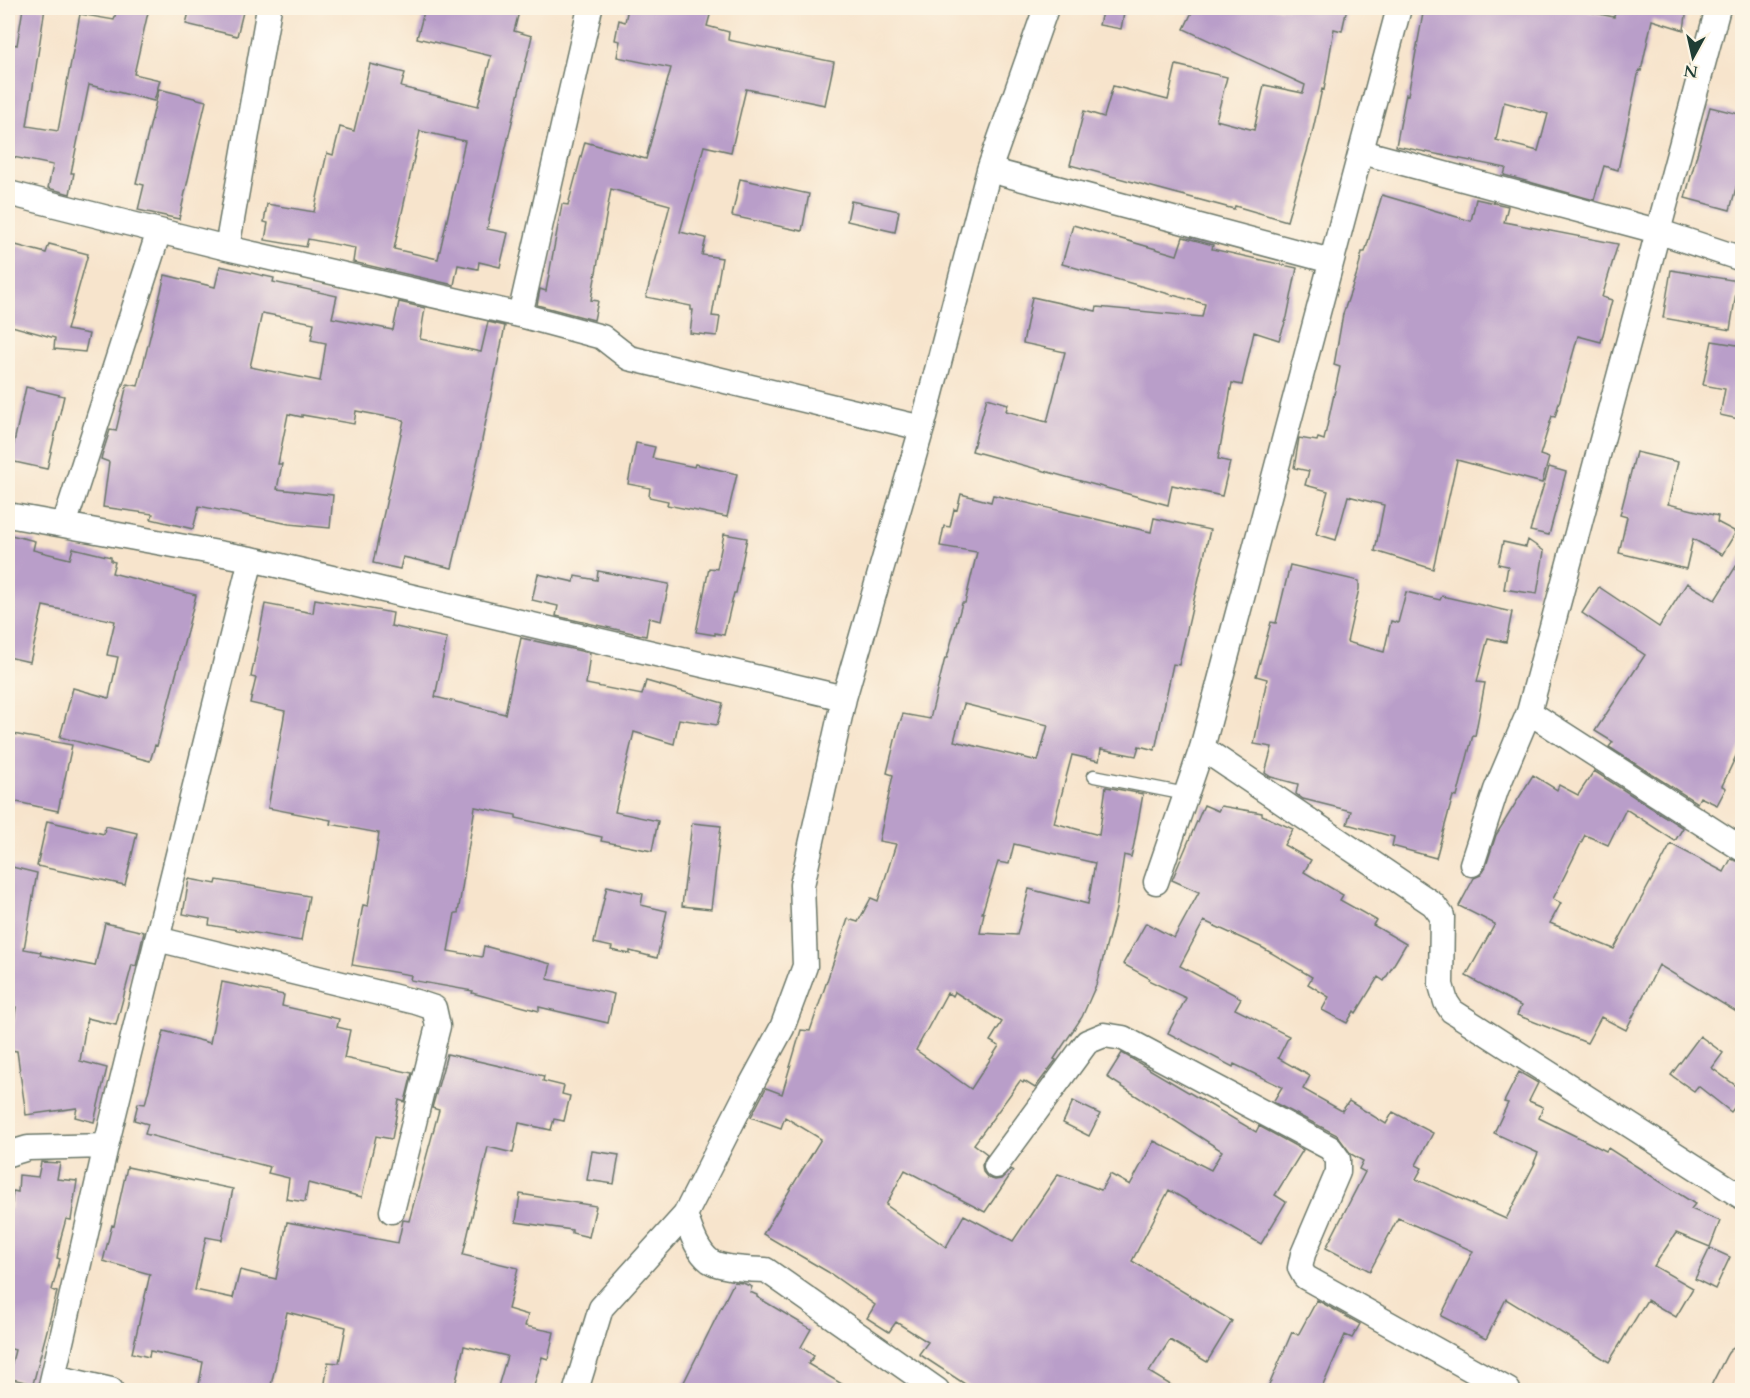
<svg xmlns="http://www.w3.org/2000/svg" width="1750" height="1398" font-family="Cardo,serif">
<rect width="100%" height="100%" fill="#fcf5e5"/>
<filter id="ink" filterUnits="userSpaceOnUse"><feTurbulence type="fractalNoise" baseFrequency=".0167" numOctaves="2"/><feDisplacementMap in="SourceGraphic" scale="12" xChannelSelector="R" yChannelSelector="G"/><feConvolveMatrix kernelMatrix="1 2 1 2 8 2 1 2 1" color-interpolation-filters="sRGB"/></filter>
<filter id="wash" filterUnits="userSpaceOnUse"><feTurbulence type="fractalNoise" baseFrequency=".008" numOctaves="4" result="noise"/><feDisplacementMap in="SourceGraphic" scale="24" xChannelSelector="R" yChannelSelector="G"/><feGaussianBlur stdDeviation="1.35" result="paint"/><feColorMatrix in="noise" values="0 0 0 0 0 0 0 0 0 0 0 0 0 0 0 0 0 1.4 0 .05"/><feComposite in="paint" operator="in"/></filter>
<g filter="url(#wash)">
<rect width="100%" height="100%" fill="#f7e4cc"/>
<g id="blocks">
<path fill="#b99ec9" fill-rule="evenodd" d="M23 8H45L27 126 58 131 80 14 114 20 117 8H149L134 74 160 80 154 101 89 85 71 173H74L70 194 48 188 53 165 8 156V43L17 45Z
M190 8H244L237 36 186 24Z
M425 8H520L514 31 532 36 487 229 508 233 500 267 479 262 478 269 458 265 454 285 353 262 355 248 308 239 306 247 265 240 268 223 264 222 267 204 314 212 327 153 333 155 340 127 354 131 370 64 405 73 401 87 478 106 491 56 417 38ZM420 131 465 141 438 259 394 249Z
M628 8H712L707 26 729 32 728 40 834 62 825 105 746 89 731 152 704 146 680 232 706 238 702 255 722 258 712 316 720 317 717 336 690 333 693 310H691V306L646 297 670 205 611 189 591 300 598 301 594 320 537 305 540 289 546 291 562 204 568 205 585 142 646 159 671 68 617 57 620 41 615 40 619 20 625 22Z
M1103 8H1125L1121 29 1099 25Z
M1194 8H1347L1342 31 1334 29 1324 90 1322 89 1312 134 1287 221 1235 206 1234 209 1070 165 1084 111 1104 117 1113 86 1168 100 1176 65 1227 77 1216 120 1254 130 1264 85 1303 93 1305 85 1184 29Z
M1424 8H1572L1614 17 1616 8H1687L1684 30 1652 20 1641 71 1639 70 1618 170 1604 166 1594 200 1504 175 1506 168 1396 146 1406 94 1408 95ZM1504 102 1548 114 1538 151 1496 140Z
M159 89 206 101 179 219 138 210 144 185 136 183Z
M1710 107 1743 115V162L1730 210 1685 198Z
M740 179 809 194 802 231 732 216Z
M1382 195 1471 221 1476 199 1508 206 1504 222 1618 244 1602 297 1612 300 1601 342 1578 336 1555 417 1552 416 1540 455 1549 458 1542 483 1457 460 1433 569 1375 551 1384 505 1348 496 1336 540 1316 534 1328 491 1305 485 1309 471 1294 468 1299 438 1317 441 1318 438 1324 440 1340 367 1334 365 1343 314 1358 270 1362 252H1365Z
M851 201 899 211 895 232 847 221Z
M1073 225 1177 255 1183 237 1213 245 1212 249 1297 268 1287 317 1279 340 1254 332 1242 385 1232 383 1218 459 1230 462 1222 496 1172 485 1168 505 972 451 987 398 1008 404 1006 411 1047 422 1065 352 1023 343 1032 297 1096 311 1097 307 1202 317 1205 304 1062 264Z
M8 243 46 253 49 244 88 254 67 330 89 334 85 352 54 349 55 338 8 325Z
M220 266 274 278 273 282 337 296 332 318 393 330 399 302 425 308 420 339 481 352 488 322 505 326 479 455 452 568 403 557 400 569 373 563 404 420 356 411 354 424 302 415V417L288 414 278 464H282L277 489 333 495 330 528 289 524 199 506 193 529 151 519 153 514 103 507 109 462 101 459 102 455 110 430 116 431 127 384 138 386 165 275 215 287ZM262 313 314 323 311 340 326 343 320 381 250 367Z
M1671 270 1738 281 1730 330 1663 318Z
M1712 341 1743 346V420L1720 415 1725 389 1703 385Z
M26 387 64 396 47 469 10 461Z
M636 443 655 447 652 458 694 467 695 464 737 474 727 517 667 505 668 501 649 497 650 488 628 484Z
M1636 452 1678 462 1668 504 1718 516 1717 522 1736 532 1722 555 1693 539 1686 569 1619 553 1627 517 1620 515Z
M1549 467 1566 472 1549 535 1530 531Z
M961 494 991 502 993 495 1151 532 1154 518 1210 530 1179 665 1173 664 1155 750 1139 746 1136 756 1101 749 1099 761 1072 755 1054 823 1099 835 1106 787 1143 794 1134 844 1131 857 1124 855 1116 909 1096 985 1082 1017 1054 1059 1056 1060 1035 1088 1024 1081 1023 1083 1020 1081 974 1144 987 1154 982 1165 983 1172 988 1178 995 1180 1001 1179 1011 1169 1013 1171 985 1212 905 1170 886 1205 946 1247 964 1215 1013 1241 1058 1174 1101 1190 1110 1174 1130 1185 1154 1141 1211 1170 1222 1151 1107 1077 1122 1053 1256 1132 1259 1126 1303 1150 1275 1195 1286 1202 1261 1244 1169 1190 1132 1261 1232 1321 1207 1362 1170 1340 1149 1372 1179 1390H974L919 1354 928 1342 896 1322 889 1332 867 1318 875 1305 828 1272 763 1234 821 1139 785 1117 781 1128 751 1117 766 1088 782 1094 801 1030 810 1031 848 919 858 922 871 898 878 901 896 844 879 841 893 775 887 773 898 728 903 714 930 719 945 658H947L962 603H965L977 552 940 546 944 526 950 527 954 509 957 510ZM964 704 1048 725 1038 761 954 741ZM1014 844 1095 863 1088 904 1029 889 1017 935 980 933 984 913H982L998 862 1009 864ZM955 992 1002 1022 990 1041 999 1046 971 1089 916 1050 947 993 953 996Z
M724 534 747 538 736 593H734L724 635 715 633V635L696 632 709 568 717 569Z
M11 535 35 541 33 550 70 559 73 548 111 557V561L115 562 112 573 196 595 177 671 157 746 155 745 150 761 60 737 73 688 109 698 118 657 107 655 115 621 43 606 30 662 8 657V551Z
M1528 540 1544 551 1537 594 1504 589 1508 566 1498 564 1503 542 1526 547Z
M1743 555V741L1722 786 1726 788 1717 805 1700 797 1697 803 1609 747 1613 742 1595 731 1645 655 1582 613 1599 587 1659 627 1687 583 1715 600Z
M1290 565 1359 581V589L1347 642 1384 652 1391 621 1398 623 1406 592 1440 600 1442 596 1512 612 1506 642 1488 638 1477 682 1485 683 1475 736 1473 735 1457 797 1453 796 1436 858 1392 846 1394 837 1347 824 1351 811 1303 799 1296 794 1298 784 1271 777 1265 773 1272 747 1254 744 1267 679 1256 676 1271 622 1276 623Z
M598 571 669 584 661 621 649 618 646 636 556 616 558 606 532 600 538 574 574 582 575 576 597 580Z
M315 599 393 613 391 626 447 638 435 697 505 714 521 638 590 653 586 684 642 695 646 681 723 703 717 725 679 719 674 744 634 732 615 812 658 821 652 851 601 841 602 837 516 818V815L475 807 458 913H455L448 951 482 957 484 946 551 964 547 979 614 994 608 1023 539 1007V1011L472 993 473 991 410 980 411 975 352 965 363 905 368 906 379 833 330 824 331 820 268 808 285 711 250 703 256 678 251 677 265 604 313 613Z
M8 733 72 745 58 811 8 800Z
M1594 771 1683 828 1675 841 1626 809 1608 845 1585 835 1553 899 1561 903 1550 923 1614 949 1671 844 1724 872 1731 859 1743 863V1016L1659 965 1626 1030 1601 1017 1587 1043 1517 1015 1521 1006 1466 976 1495 924 1459 906 1474 878 1481 875 1485 869 1496 835 1533 775 1557 790 1559 785 1578 795Z
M1204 805 1218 811 1221 806 1262 813V815L1293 829 1284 845 1311 860 1304 872 1343 895 1340 900 1376 920 1373 925 1406 944 1384 981 1378 977 1356 1013 1354 1011 1347 1023 1322 1010 1329 997 1308 984 1312 977 1263 948 1204 921 1180 966 1241 998 1235 1009 1289 1036 1278 1058 1310 1076 1303 1089 1342 1111 1349 1101 1386 1124 1393 1112 1433 1133 1416 1165 1422 1168 1416 1179 1506 1219 1535 1163H1534L1538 1153 1494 1133 1508 1103 1504 1102 1519 1072 1538 1083 1529 1101 1543 1107 1539 1118 1606 1151 1608 1148 1695 1204 1691 1209 1720 1221 1710 1247 1676 1233 1654 1266 1693 1288 1676 1317 1647 1300 1609 1362 1506 1299 1486 1339 1441 1316 1473 1251 1398 1218 1370 1271 1326 1248 1365 1172 1359 1169 1363 1161 1351 1154 1337 1135 1273 1102 1282 1087 1234 1064 1233 1067 1168 1033 1186 998 1148 980 1149 978 1123 964 1146 923 1174 938 1199 892 1172 880Z
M47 821 104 834 105 826 137 833 125 885 37 866Z
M692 823 721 826 711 909 682 906Z
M8 866 37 873 24 949 41 952 40 955 95 966 105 923 144 932 136 966 132 965 116 1025 87 1018 80 1061 107 1068 94 1122 75 1117 77 1108 26 1115 17 1051 10 1050 16 1007 8 1005Z
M189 879 216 884 217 880 309 896 301 941 209 925 210 919 183 914Z
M607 886 643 894 641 905 667 911 657 958 630 951V954L611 950 612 947 594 943Z
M222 982 284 995 282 1006 339 1019 337 1027 350 1030 344 1058 412 1073 405 1102 399 1100 392 1139 376 1136 362 1197 308 1183 305 1202 286 1199 289 1178 268 1173 270 1167 145 1134 148 1124 134 1120 138 1103 145 1104 164 1031 210 1043Z
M1700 1036 1723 1053 1712 1068 1743 1091V1096L1731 1112 1698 1086 1694 1091 1671 1075Z
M447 1054 544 1076 543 1081 564 1086 562 1094 570 1096 564 1121 554 1119 551 1130 519 1123 513 1153 488 1147 463 1255 518 1268 508 1309 528 1315 525 1326 554 1332 548 1359 542 1357 533 1390H497L507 1356 464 1346 454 1390H324L328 1362 339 1363 346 1327 287 1312 270 1390H198L203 1362 150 1351 149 1357 132 1353 150 1274 103 1261 112 1225 114 1226 127 1167 233 1189 222 1240 206 1237 195 1290 233 1298 240 1270 276 1279 287 1222 398 1243 403 1220 409 1221 439 1110 432 1108Z
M1073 1101 1100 1114 1089 1136 1063 1123Z
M592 1151 619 1155 614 1184 587 1180Z
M41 1162 60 1163 57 1179 77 1181 71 1220 66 1219 61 1237 57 1258 60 1259 52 1290 57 1292 33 1384 8 1378 15 1350 8 1348V1209H11L13 1191 18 1192 19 1175 38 1177Z
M520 1194 596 1206 589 1237 572 1233V1230L516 1222Z
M1710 1248 1730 1257 1715 1289 1695 1279Z
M734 1282 743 1283 752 1287 750 1292 757 1295V1297L811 1329 801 1347 814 1356 808 1364 852 1390H680Z
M1317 1300 1360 1324 1352 1338 1345 1335 1321 1390H1267L1292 1332 1298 1335Z"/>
</g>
</g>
<g filter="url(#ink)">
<use href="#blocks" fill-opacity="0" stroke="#6b7769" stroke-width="1.5"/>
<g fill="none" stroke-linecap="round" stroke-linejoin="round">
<defs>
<path id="lane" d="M1094 776 1186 794"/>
<path id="street" d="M1362 152 1657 231 1742 259
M989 170 1331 261
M8 193 227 248 520 315 602 337 629 358 922 428
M227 248 269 8
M520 315 590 8
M8 515 251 559 844 698
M64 525 159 231
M1529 712 1742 849
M1202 748 1433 904 1442 916 1441 985 1446 1002 1452 1011 1742 1197
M1472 864 1496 790 1529 712 1718 8
M1156 882 1202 748 1399 8
M157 939 416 1002 434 1008 438 1026 392 1211
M8 1154 28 1148 106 1146
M996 1166 1087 1042 1104 1035 1123 1038 1330 1148 1338 1159V1172L1303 1254 1300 1268 1305 1277 1508 1390
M685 1215C691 1231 696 1250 710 1261 720 1268 753 1270 766 1270L937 1390
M54 1377 111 1390
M50 1390 106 1146 251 559
M576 1390 601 1308 685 1215 751 1085 782 1028 805 966 802 885 844 698 922 428 989 170 1046 8"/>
<path id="secondary" d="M1728 1390 1742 1363"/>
</defs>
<use href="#lane" stroke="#6b7769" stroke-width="15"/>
<use href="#street" stroke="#6b7769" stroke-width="27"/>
<use href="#secondary" stroke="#6b7769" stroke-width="36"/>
<use href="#lane" stroke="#fff" stroke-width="12"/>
<use href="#street" stroke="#fff" stroke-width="24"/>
<use href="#secondary" stroke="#fbe5cf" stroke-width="33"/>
</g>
</g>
<rect width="1750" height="1398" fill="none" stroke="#fcf5e5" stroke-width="30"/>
<g transform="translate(1693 57) rotate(188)" stroke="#fcf5e5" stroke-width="4.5" paint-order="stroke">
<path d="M0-4.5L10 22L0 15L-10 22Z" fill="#1f3d34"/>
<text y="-9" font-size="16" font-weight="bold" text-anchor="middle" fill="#1f3d34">N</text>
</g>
</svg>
